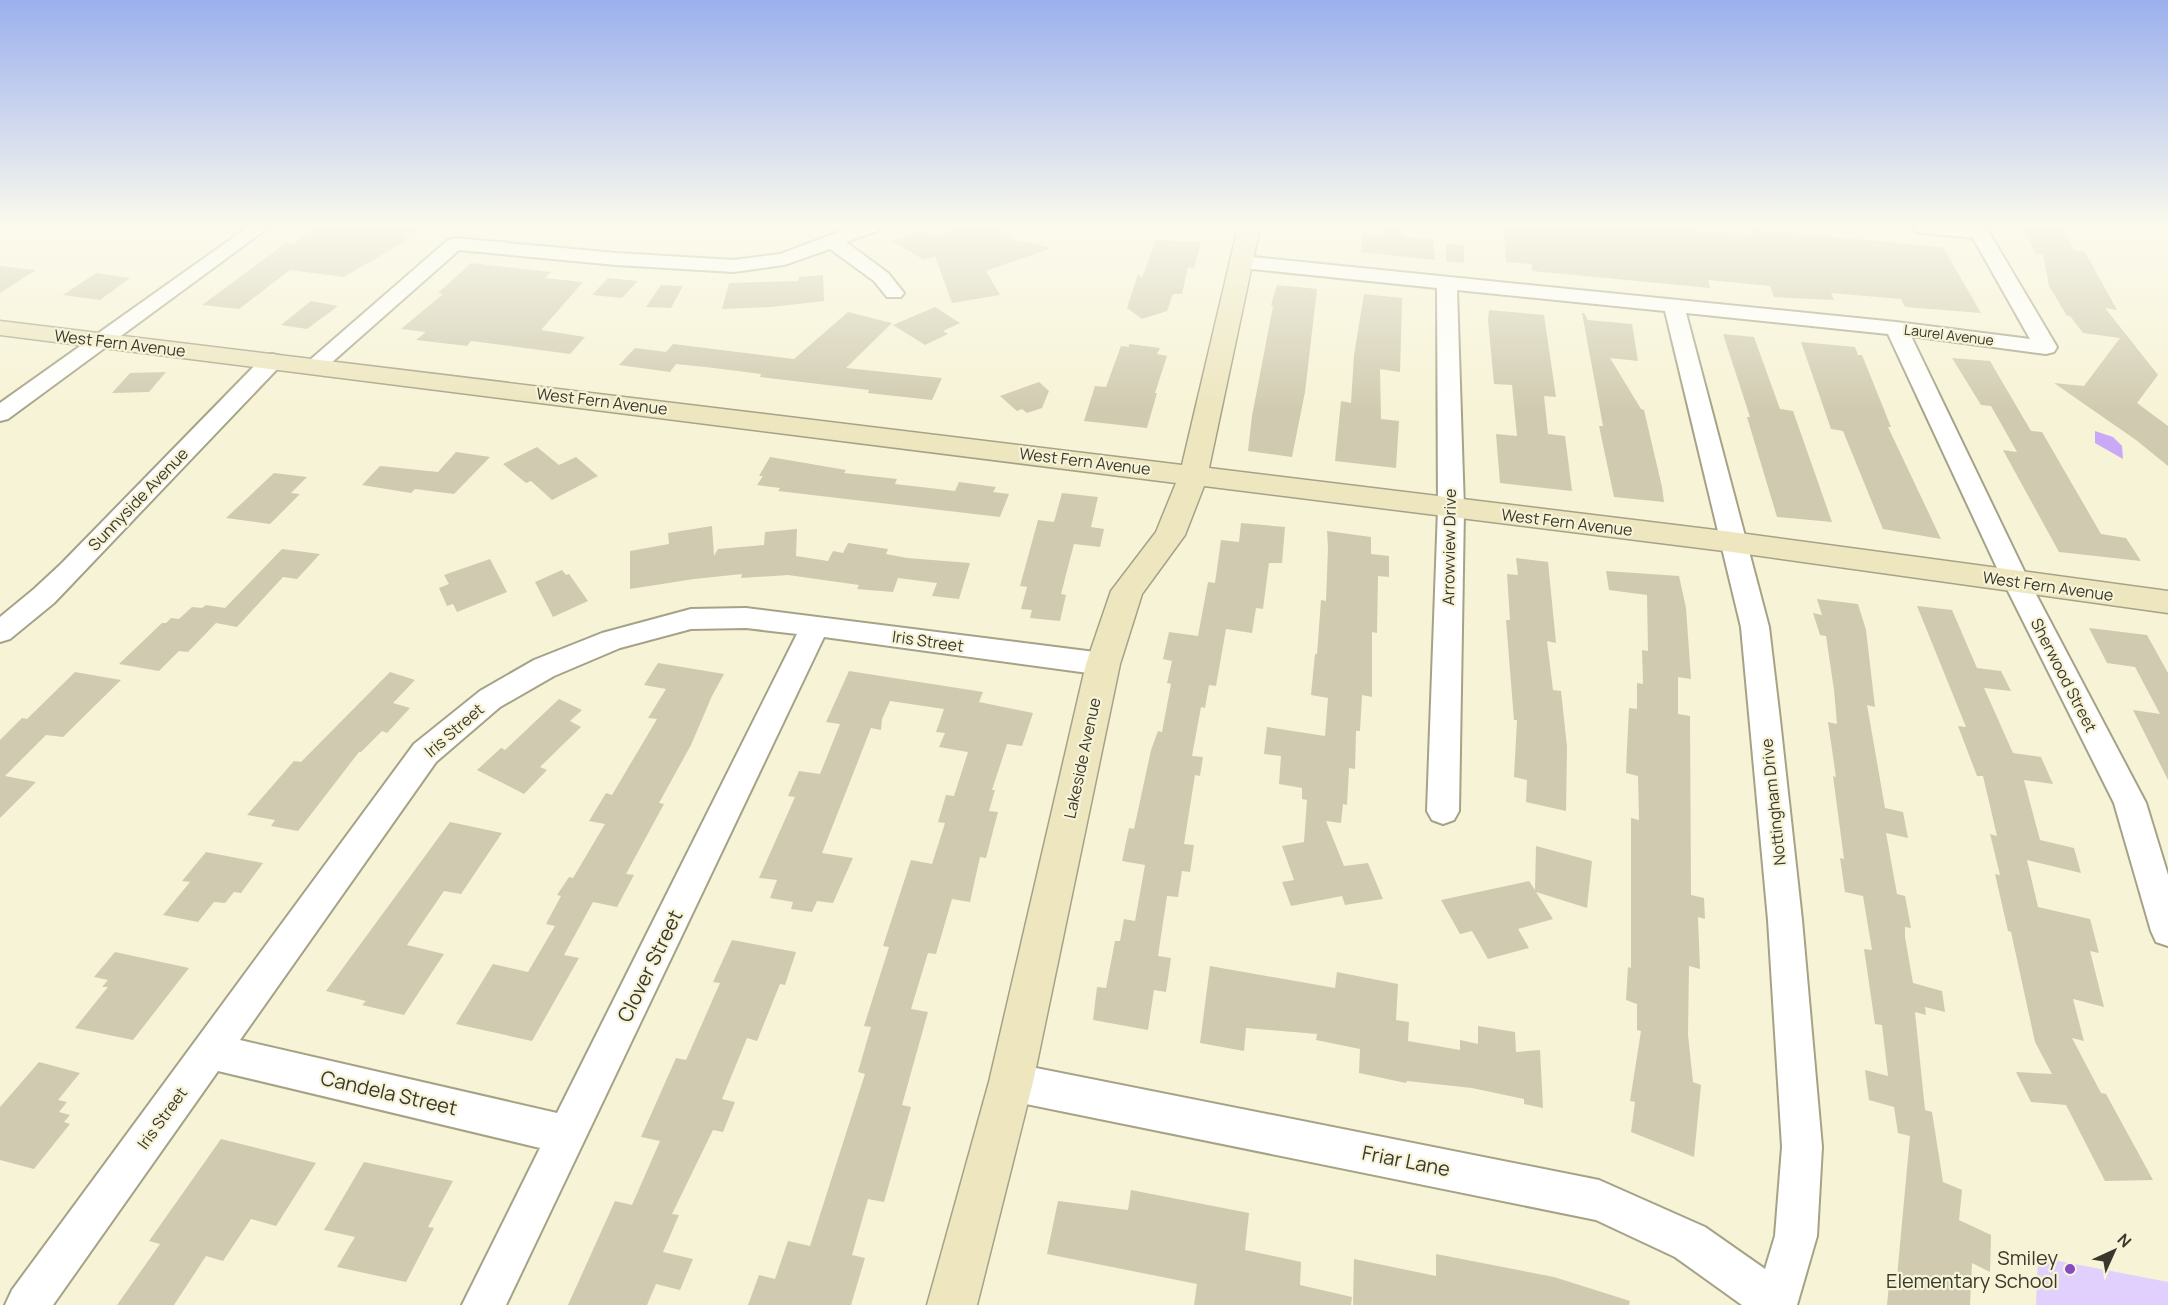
<svg xmlns="http://www.w3.org/2000/svg" width="2168" height="1305" font-family="Manrope,sans-serif">
<rect width="100%" height="100%" fill="#f7f3d6"/>
<path fill="#e1cffe" d="M2038 1257 2168 1282V1305H2036Z"/>
<path fill="#c9a9f6" d="M2095 431 2113 437 2122 446 2123 459 2095 443Z"/>
<path fill="#d0cbb0" d="M315 227H422L403 237 409 239 344 277 290 270 239 309 202 305 286 243 294 244Z
M960 227H994L1016 240 1052 248 986 271 1000 295 952 303 935 256 924 260 892 241 921 230 934 237Z
M1385 227H1402V236L1433 239 1435 260 1361 252 1362 234 1384 236Z
M1503 227H1692L1693 230 1752 235 1749 229 1943 247 1981 313 1905 307 1901 299 1831 293 1834 300 1774 297 1770 286 1708 280 1710 288 1532 271V264L1506 262Z
M2023 227H2062L2074 250 2085 252 2117 310 2105 308 2158 375 2137 403 2168 426V466L2136 440 2054 383 2084 386 2120 338 2083 333 2070 316H2067L2049 286 2043 254H2036Z
M1156 240 1201 242 1194 268 1188 267 1182 294H1173L1167 311 1142 319 1127 308 1138 274 1142 278Z
M1446 243 1464 245V263L1446 261Z
M471 263 551 272 545 278 583 282 541 330 585 337 570 354 471 341 467 346 416 340 426 332 401 329 443 294 438 293Z
M0 266 36 270 0 293Z
M96 273 130 278 100 300 63 295Z
M823 275 824 301 771 307 722 309 729 283 798 281 799 277Z
M608 278 638 281 622 298 592 295Z
M661 285 683 286 671 308 646 307Z
M1277 285 1317 289 1305 392 1292 457 1248 451 1252 416 1273 306 1271 305Z
M1364 294 1402 298 1400 372 1380 369 1381 419 1399 421 1396 468 1335 461 1341 401 1351 403 1354 355Z
M311 301 338 306 307 329 281 325Z
M935 307 960 323 943 331 948 334 925 345 893 325Z
M1489 310 1544 315 1556 397 1544 396 1548 434 1565 436 1572 491 1500 483 1496 434 1517 436 1512 385 1494 384 1488 320Z
M848 312 892 323 846 368 942 378 932 400 868 393 869 390 760 377 761 374 714 368 676 364 670 372 619 365 635 348 666 352 673 344 794 359Z
M1582 313H1584L1588 320 1632 324 1638 361 1610 358 1641 409 1644 410 1662 487 1664 502 1614 497 1599 426H1603Z
M1723 334 1754 337 1780 409 1793 411 1832 522 1777 517 1747 417H1750Z
M1801 342 1855 347 1858 355H1862L1891 427H1888L1941 539 1883 529 1843 431 1831 429Z
M1129 344 1160 348 1157 354 1167 356 1155 393H1157L1147 428 1084 421 1095 386 1106 387 1121 346 1129 347Z
M1952 358 1990 361 2031 431 2042 432 2101 534 2126 538 2141 561 2059 552 2003 450 2017 452 1991 406 1981 405Z
M166 372 149 392 112 393 130 373Z
M1039 382 1049 391 1042 408 1027 413 1022 409 1017 411 1000 396Z
M537 447 559 465 576 457 598 476 552 500 531 481 526 483 503 464Z
M456 452 490 457 454 494 415 489 411 493 362 485 380 466 438 472Z
M770 457 846 470 844 473 897 479 895 484 955 491 959 482 996 487 993 492 1009 494 1000 517 778 491 780 488 757 485 763 476H759Z
M274 473 307 477 291 493 300 494 270 524 226 518Z
M1062 493 1098 497 1091 527 1104 529 1100 547 1074 544 1061 594 1066 595 1060 621 1030 618 1032 610 1021 609 1027 587 1020 586 1038 520 1054 522Z
M1241 523 1285 527 1282 563H1269L1263 609 1256 608 1252 633 1226 629 1216 686 1209 685 1205 708 1201 707 1192 756 1203 757 1200 776 1195 775 1184 844 1194 845 1190 872 1182 871 1178 897 1167 896 1158 956 1171 958 1166 992 1154 990 1148 1030 1093 1020 1097 987 1106 988 1115 941H1120L1124 919 1135 921 1145 865 1122 861 1129 828 1134 829 1151 750 1158 731 1162 732 1171 684 1167 683 1172 661 1163 659 1169 632 1198 636 1208 582 1215 583 1221 540 1239 542Z
M712 526 714 556 718 549 764 545 765 532 797 529 796 556 828 561 833 551 843 553 848 543 888 549 886 554 907 558 970 563 959 599 932 596 937 583 898 578 893 592 857 589 859 585 788 575 741 578 742 574 694 579 630 589V551L669 544 668 533Z
M1327 531 1371 537V554L1389 556V577L1378 576 1377 633 1372 632V697L1362 695 1360 731H1356L1355 769 1349 768 1347 805 1343 804 1341 823 1326 821 1344 866 1368 863 1383 899 1345 905 1342 896 1291 906 1282 882 1294 880 1282 846 1304 842 1307 800 1302 799V788L1279 784 1281 756 1264 754 1267 727 1325 736 1328 698 1311 695 1315 654H1317L1321 600 1326 601 1328 548Z
M282 549 320 554 297 579 283 577 237 627 216 623 188 652 179 651 159 671 119 664 162 623H166L171 618 179 619 192 607 202 608 206 605 225 608Z
M1516 558 1548 562 1556 643 1547 641 1553 690 1561 691 1567 747 1566 811 1526 802 1527 780 1514 777 1517 720H1514L1506 620H1510L1507 574 1518 575Z
M490 559 507 592 457 612 453 604 447 606 439 588 449 584 444 575Z
M562 570 566 575 569 574 588 601 553 617 535 582Z
M1606 571 1679 576 1686 608 1691 679 1678 677V714L1690 716 1691 895 1704 898 1705 919 1698 917 1700 969 1689 966 1688 1035 1693 1082 1701 1085 1694 1157 1631 1132 1635 1102 1630 1101 1641 1031 1637 1030V1004L1626 1000 1628 967 1631 968V818L1639 820 1638 776 1626 773 1627 748 1629 708 1637 709V683L1643 684 1642 650 1648 651 1647 595 1609 590Z
M1817 599 1858 604 1866 630 1875 707 1867 705 1885 808 1903 812 1908 838 1886 833 1897 894 1905 896 1911 928 1905 927V937L1913 983 1942 991 1945 1012 1925 1007 1926 1015 1915 1012 1925 1110 1932 1112 1943 1182 1962 1190 1959 1220 1991 1235 1990 1272 1972 1263 1970 1305H1887L1890 1274 1897 1277 1910 1136 1898 1133 1894 1107 1869 1100 1865 1070 1888 1076 1882 1025 1875 1024 1864 949 1872 950 1863 896 1845 892 1840 858 1844 859 1833 776 1836 777 1828 722 1837 724 1834 690 1826 636 1820 635 1813 613 1822 615Z
M1917 606 1952 610 1977 668 2001 671 2011 691 1984 688 2013 753 2041 757 2053 784 2024 780 2040 840 2074 848 2081 873 2027 860 2038 907 2090 919 2099 953 2090 951 2104 1007 2073 999 2084 1041 2072 1038 2101 1093 2106 1094 2153 1180 2105 1181 2066 1105 2031 1102 2016 1072 2052 1074 2035 1042 2011 932 2008 931 1995 874 2000 875 1990 834 1997 836 1983 776H1977L1958 726 1966 727Z
M2089 628 2147 635 2168 673V780L2133 710 2160 714 2135 667 2107 663Z
M658 663 724 674 712 696 691 745 659 803 664 804 626 874 634 875 617 907 593 902 564 955 579 958 532 1041 456 1024 493 964 528 972 555 926 546 924 561 896 557 895 569 877 573 878 605 824 589 821 606 793 612 795 657 719 648 718 666 689 644 685Z
M849 671 983 692 979 702 1033 713 1022 746 1007 744 992 790H995L989 811 998 812 986 858 980 857 970 902 952 899 936 954 928 953 911 1009 928 1012 902 1105 911 1107 884 1202 868 1199 852 1255 865 1258 851 1305H748L759 1275 775 1279 788 1241 810 1246 865 1074 858 1072 871 1027 864 1026 889 947 883 946 895 909 911 860 932 864 945 823 938 822 946 795 954 796 968 752 939 747 945 733 936 732 944 709 890 701 882 719 881 730 871 728 822 853 853 858 833 903 817 901 812 912 791 909 793 902 770 898 777 880 759 878 795 797 788 796 799 771 820 774 840 724 826 722Z
M75 672 121 680 63 737 46 735 5 776 36 782 0 818V740L22 718 27 719Z
M390 672 415 680 393 703 410 708 387 733 382 731 361 752H359L298 831 271 826 275 820 247 815 294 761 301 762Z
M559 699 582 710 570 721 581 727 540 767 547 770 524 794 477 770 501 748 505 750Z
M450 822 502 833 461 894 444 891 407 945 444 954 404 1015 362 1005 366 1001 326 991Z
M1536 846 1592 861 1587 908 1536 892 1553 919 1518 929 1529 948 1488 959 1472 931 1460 934 1441 900 1529 881 1535 890Z
M206 852 263 863 241 893 234 892 225 903 214 902 198 922 163 915 190 882 182 881Z
M732 940 796 952 785 985 780 984 757 1041 747 1038 722 1099 735 1102 723 1132 713 1130 672 1214 679 1215 663 1252 693 1259 680 1290 656 1284 647 1305H568L615 1201 632 1205 660 1141 641 1137 676 1058 686 1060 720 983 713 982Z
M115 952 189 968 133 1040 75 1028 108 987H102L108 980 94 977Z
M1210 966 1335 988 1337 972 1398 984 1396 1020 1409 1022 1408 1041 1460 1050V1040L1478 1044V1026L1515 1032 1516 1052 1540 1050 1543 1108 1524 1104V1099L1472 1088 1407 1081 1406 1083 1359 1073 1360 1049 1316 1040 1317 1034 1246 1028 1244 1051 1200 1043Z
M39 1062 80 1073 58 1100 67 1102 59 1112 70 1115 64 1122 70 1124 34 1169 0 1160V1107Z
M221 1139 316 1163 276 1226 251 1219 223 1261 206 1256 174 1305H117L160 1244 149 1241Z
M364 1162 453 1181 428 1227 434 1228 406 1282 337 1267 355 1237 324 1230Z
M1131 1190 1249 1213 1245 1250 1301 1262 1300 1285 1352 1297 1351 1305H1194L1197 1284 1047 1254 1058 1201 1128 1210Z
M1436 1254 1554 1277 1630 1301 1629 1305H1353L1354 1259 1436 1276Z"/>
<g fill="none" stroke-linecap="round" stroke-linejoin="round">
<defs>
<path id="street" d="M248 227H269L8 419 0 421V403Z
M852 227H879L877 231 846 242 888 273 904 293 901 297H887L874 281 830 249 784 265 734 272 616 265 459 250 322 371 314 373 306 371 303 366 448 240 455 238 616 253 734 260 780 254Z
M1914 227 1987 229 2057 347 2054 352 2046 354 1911 336 2029 581 2146 803 2168 875V946L2156 942 2151 931 2114 803 2003 581 1888 334 1686 313 1769 627 1780 720 1802 920 1822 1147 1817 1236 1797 1305H1742L1675 1257 1596 1220 1011 1101 998 1095 992 1082 998 1069 1011 1063 1599 1180 1705 1227 1765 1269 1775 1236 1782 1147 1768 920 1741 627 1665 311 1457 290 1464 509 1459 811 1454 820 1443 824 1432 820 1427 811 1438 509 1437 288 1242 268 1235 266 1232 262 1235 258 1242 256 1896 322 2030 339 1973 238 1923 233 1916 231Z
M272 354 280 356 283 361 280 366 54 603 10 639 0 642V617L34 589 61 564 264 356Z
M746 608 1103 653 1113 656 1117 664 1113 672 1103 675 824 637 506 1305H462L540 1148 218 1071 53 1305H5L12 1290 414 744 480 691 534 660 602 633 691 609ZM746 628 797 634 557 1113 240 1040 436 762 500 707 554 676 620 648 691 629Z"/>
<path id="secondary" d="M1238 227H1260L1209 468 1732 532 2168 591V613L1732 552 1204 486 1185 535 1142 594 1120 664 1033 1082 977 1305H927L989 1082 1086 664 1111 591 1156 532 1176 483 0 335V321L1182 465Z"/>
</defs>
<use href="#street" stroke="#a6a287" stroke-width="4"/>
<use href="#secondary" stroke="#a6a287" stroke-width="3"/>
<use href="#street" fill="#fff" fill-rule="evenodd"/>
<use href="#secondary" fill="#ede6bf" fill-rule="evenodd"/>
</g>
<linearGradient id="sky" x2="0" y2="1"><stop stop-color="#9bb0ee"/><stop offset="0.55" stop-color="#fbfaed"/><stop offset="1" stop-color="#fbfaed" stop-opacity="0"/></linearGradient>
<rect width="2168" height="410" fill="url(#sky)"/>
<circle fill="#844bc2" stroke="#f7f3d6" stroke-width="2" cx="2070" cy="1269" r="6"/>
<g text-anchor="middle" stroke-width="4.5" stroke-linejoin="round" paint-order="stroke">
<g font-size="14" fill="#3a382d" stroke="#f7f3d6">
<text transform="translate(1949 335) rotate(7)" y="5">Laurel Avenue</text>
</g>
<g font-size="16" fill="#3a382d" stroke="#f7f3d6">
<text transform="translate(120 343) rotate(7)" y="6">West Fern Avenue</text>
<text transform="translate(602 401) rotate(7)" y="6">West Fern Avenue</text>
<text transform="translate(1085 461) rotate(7)" y="6">West Fern Avenue</text>
<text transform="translate(138 499) rotate(-46)" y="6">Sunnyside Avenue</text>
<text transform="translate(1567 522) rotate(7)" y="6">West Fern Avenue</text>
<text transform="translate(1449 547) rotate(-89)" y="6">Arrowview Drive</text>
<text transform="translate(2048 586) rotate(8)" y="6">West Fern Avenue</text>
<text transform="translate(928 641) rotate(8)" y="6">Iris Street</text>
<text transform="translate(2064 675) rotate(63)" y="6">Sherwood Street</text>
<text transform="translate(454 730) rotate(-41)" y="6">Iris Street</text>
<text transform="translate(1082 758) rotate(-78)" y="6">Lakeside Avenue</text>
<text transform="translate(1773 802) rotate(-96)" y="6">Nottingham Drive</text>
<text transform="translate(162 1118) rotate(-54)" y="6">Iris Street</text>
</g>
<g font-size="20" fill="#3a382d" stroke="#f7f3d6">
<text transform="translate(650 966) rotate(-64)" y="7">Clover Street</text>
<text transform="translate(389 1093) rotate(13)" y="7">Candela Street</text>
<text transform="translate(1406 1161) rotate(11)" y="7">Friar Lane</text>
</g>
<g font-size="20" fill="#3a382d" stroke="#f7f3d6" text-anchor="end">
<text x="2058" y="1265">Smiley<tspan x="2058" dy="23">Elementary School</tspan></text>
</g>
</g>
<g transform="translate(2114 1251) rotate(45)" stroke="#f7f3d6" stroke-width="4.5" paint-order="stroke">
<path d="M0-4.5L10 22L0 15L-10 22Z" fill="#3a382d"/>
<text y="-9" font-size="16" font-weight="bold" text-anchor="middle" fill="#3a382d">N</text>
</g>
</svg>
